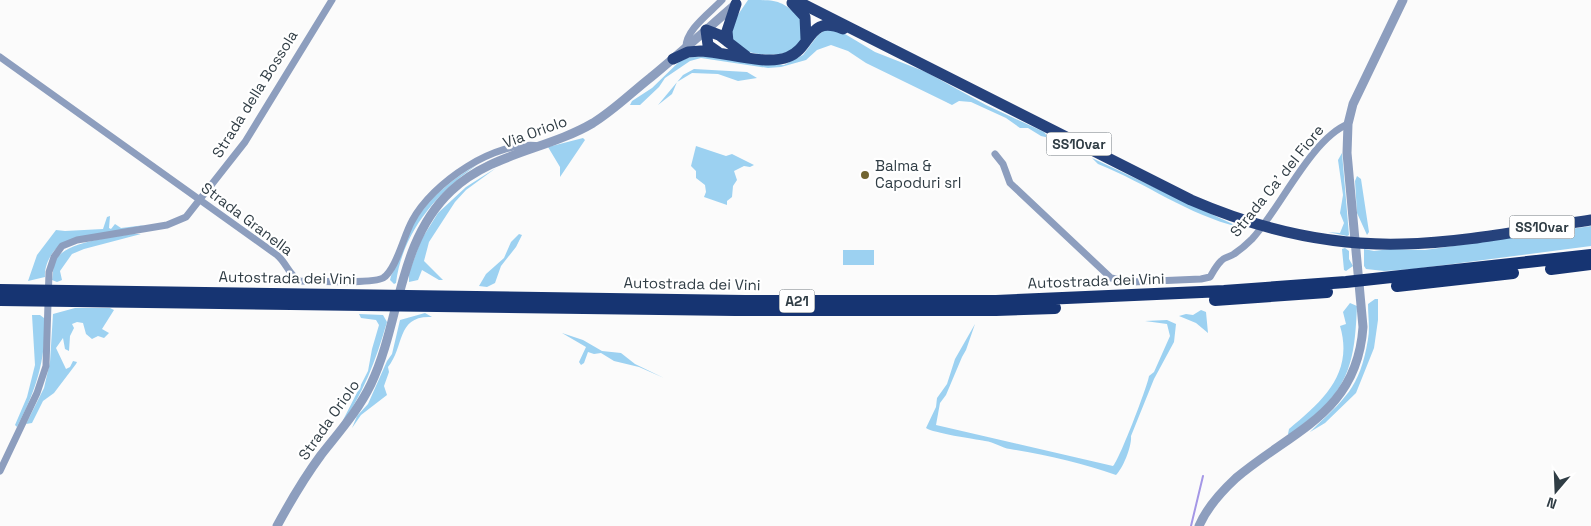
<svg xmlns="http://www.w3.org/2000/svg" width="1591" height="526" font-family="'Space Grotesk',sans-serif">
<rect width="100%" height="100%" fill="#fbfbfb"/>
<path fill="#9cd1f1" d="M748 0C778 0 781 0 802 19 802 25 803 34 801 39 795 58 764 56 749 52 743 51 738 44 733 41L731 25Z
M825 30 840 31 875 52 926 72 986 105 1044 132 1047 136 1054 137 1083 152 1085 156 1062 145 1054 139 1041 136 1028 128H1020L1006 118 971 102 959 101 952 105 946 102 866 63 848 51 831 45 817 50 806 60 781 67 768 68 701 58 690 61 665 78 659 87 640 105H630L632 101 652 88 683 58 707 56 784 65 803 55 818 35Z
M694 69 747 72 757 78 738 81 718 74 692 73 677 82 672 94 658 105 683 75Z
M583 138 585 140 560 177V167L548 147Z
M696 146 726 156 732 154 754 165 750 167 744 166 734 171 737 180 733 186 732 197 727 201V205L704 197 706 192 705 185 696 178V171L691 166Z
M1342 153 1349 235 1347 236 1328 232 1340 233 1344 223 1340 213 1343 195 1338 160Z
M1092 158 1239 227C1188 215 1146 183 1098 164Z
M477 165C437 192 402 233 396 283L394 284 390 280 391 276C397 266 398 253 403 243 418 209 444 183 477 165Z
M496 168 466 190 455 202 429 242 424 261 443 280H439L422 270 418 280 409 282V273L421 240 438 213 466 187Z
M1357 176 1361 179 1369 232 1367 235 1357 213 1355 181Z
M110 216 109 228 111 229 115 224 121 228 145 225 60 245C51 252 44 266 45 277L28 281 37 255 56 230 65 231 103 229 107 217Z
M1591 226V246L1414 269 1384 271 1366 269 1364 266V249L1374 251 1390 249 1425 250Z
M131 234H141L84 249 72 254 60 271 62 280 57 282 52 280C53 274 53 267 55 261 65 241 111 238 131 234Z
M519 234 522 235 516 247 501 266 495 283 487 287 479 286 486 274 504 258 511 242Z
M1345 248 1349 251V259L1353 266 1346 271 1344 270 1342 249Z
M843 250H874V265H843Z
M1375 299H1378V320L1374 348 1356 393 1325 423 1310 432C1344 399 1360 389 1368 339 1370 328 1368 316 1368 304Z
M1350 303 1357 306C1355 349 1353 381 1318 412 1309 420 1300 426 1291 434H1288L1289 429C1323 401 1354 373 1340 326L1346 324 1343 312Z
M75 308H110L114 310 102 329 109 333 104 338 98 336 92 339 86 334 83 323 77 322 72 324 74 328 70 336 69 351 65 349 63 338 56 348 66 369 70 367 73 361 77 362 76 364 54 393 43 401 32 423 26 424 44 388 50 362 53 314Z
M1201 310 1206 312 1208 333 1196 323 1179 316 1186 314 1193 315Z
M425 313 432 317C396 315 405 346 388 367L389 372 384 386 387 395 361 415 352 428 357 416 368 404 387 361 392 354 400 320Z
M359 314 383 315 387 322C376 360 363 395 339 428L368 371 372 349 379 325 376 320 361 318Z
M32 315H40L44 318C47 359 35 392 17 427L15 425 27 397 35 365Z
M1167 320 1176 324 1174 342 1154 379 1131 436C1132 446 1123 468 1116 475 1083 463 1046 455 1010 449 1002 448 994 442 985 441 974 439 933 433 926 428L936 407 937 398 947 384 955 359 975 324 966 350 962 357 946 395 940 403 936 425 1113 466C1118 463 1147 388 1149 376L1154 372 1170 336 1167 324 1145 321Z
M562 333 583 340 602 351 621 353 635 364 664 378 639 367 614 361 601 353 594 354 588 352 584 363 581 365 579 362 586 347Z"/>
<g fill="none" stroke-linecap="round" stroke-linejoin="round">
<path stroke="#a497e6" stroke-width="2" d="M1191 526 1203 476"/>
<path stroke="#8d9ebe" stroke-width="7" d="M686 48C685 30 711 12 722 0
M0 57 277 255C286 262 290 277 300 281 316 281 372 284 383 278 396 270 404 235 412 221 432 183 496 139 540 146
M995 154 1003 164 1010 183 1111 278 1132 282 1201 279 1210 277C1213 272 1216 266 1221 261 1224 257 1230 257 1234 254 1240 250 1247 244 1252 239 1280 209 1311 139 1348 124
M0 471 37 393 46 366 49 272 54 257 62 246 77 240 167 225 186 217 245 142 332 0"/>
<path stroke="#8d9ebe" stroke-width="9" d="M277 526C290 502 304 478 321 455 339 432 358 411 371 384 401 321 397 242 451 191 491 153 547 150 593 123 614 110 631 93 650 78 679 54 707 29 736 4
M1199 526C1207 507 1221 492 1236 478 1293 430 1357 413 1363 327L1347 153 1348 124 1353 104 1403 0"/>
<path stroke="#26427c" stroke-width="11" d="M795 0 1191 200C1258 229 1328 246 1402 244 1465 243 1529 229 1591 220
M792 3 805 17 806 39
M728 42 727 31 736 4
M718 52 708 45 706 30 719 35 746 56
M673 59 688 52 701 51C726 52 765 66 788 57 812 48 808 14 843 29"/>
<path stroke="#163472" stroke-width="12" d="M1551 269 1591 264
M1397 286 1513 273
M0 290 745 301H996L1224 291 1346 282 1591 255
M0 300 735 310H996L1055 308
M1215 300 1327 292"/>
</g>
<circle fill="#716431" stroke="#fff" stroke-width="2" cx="865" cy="175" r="5"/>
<g text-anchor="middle" stroke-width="4.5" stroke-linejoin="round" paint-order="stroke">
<g fill="#fff" stroke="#6e777d" stroke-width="1">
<rect x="1046.5" y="132.5" width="65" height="23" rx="4"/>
<rect x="1509.5" y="215.5" width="65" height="23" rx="4"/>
<rect x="779.5" y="289.5" width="35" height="23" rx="4"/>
</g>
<g font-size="14" font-weight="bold" fill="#303d45">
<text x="1079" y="149">SS10var</text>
<text x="1542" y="232">SS10var</text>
<text x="797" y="306">A21</text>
</g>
<g font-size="15" fill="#303d45" stroke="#fff">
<text transform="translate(255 94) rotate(-58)" y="5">Strada della Bossola</text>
<text transform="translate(535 132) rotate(-20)" y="5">Via Oriolo</text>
<text transform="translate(1277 181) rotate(-51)" y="5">Strada Ca' del Fiore</text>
<text transform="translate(247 219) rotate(37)" y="5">Strada Granella</text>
<text transform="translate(287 278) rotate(1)" y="5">Autostrada dei Vini</text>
<text transform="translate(1096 281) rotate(-2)" y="5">Autostrada dei Vini</text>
<text transform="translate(692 284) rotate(1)" y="5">Autostrada dei Vini</text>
<text transform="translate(329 420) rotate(-55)" y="5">Strada Oriolo</text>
</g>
<g font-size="15" fill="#303d45" stroke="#fff" text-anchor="start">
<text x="875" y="171">Balma &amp;<tspan x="875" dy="17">Capoduri srl</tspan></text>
</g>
</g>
<g transform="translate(1556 491) rotate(199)" stroke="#ffffff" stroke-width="4" paint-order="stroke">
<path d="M0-4L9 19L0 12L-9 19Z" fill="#303d45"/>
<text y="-8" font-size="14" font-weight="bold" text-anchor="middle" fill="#303d45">N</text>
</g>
</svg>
